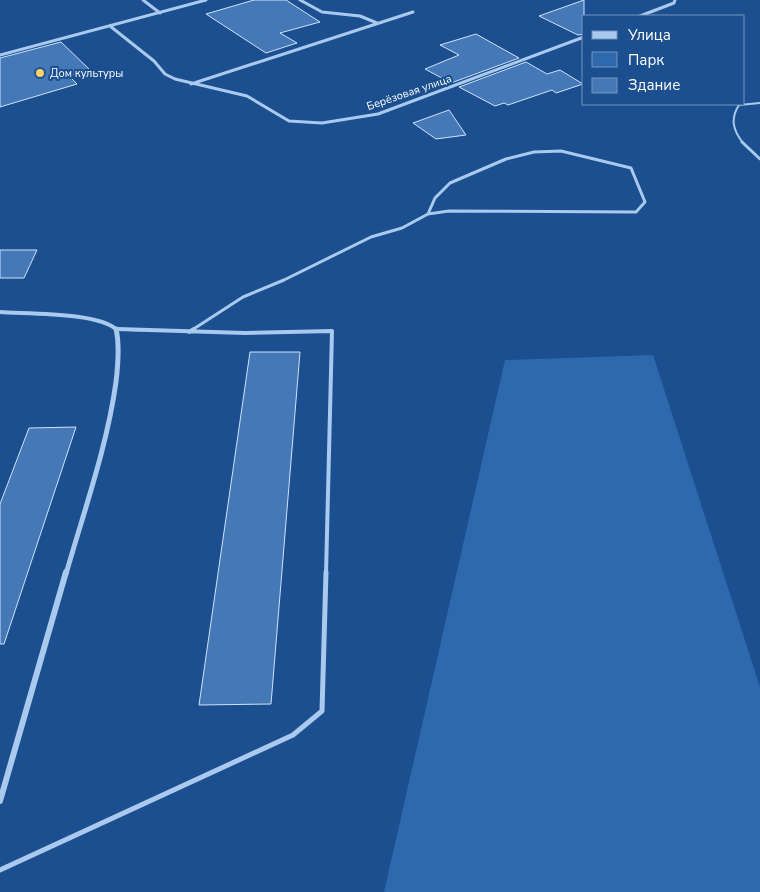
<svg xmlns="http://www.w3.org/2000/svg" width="760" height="892" font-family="'Nunito Sans',sans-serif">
<rect width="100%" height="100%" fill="#1b4f8f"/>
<path fill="#2e69ad" d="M653 355 760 687V892H384L505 360Z"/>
<path fill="#4478b7" stroke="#cfe3fa" d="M254 0H286L320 22 280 33 297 43 266 53 206 14Z
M584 0V34L578 35 539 16Z
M476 34 519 58 451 83 425 69 459 55 440 45Z
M61 42 90 70 69 76 77 84 0 107V58Z
M526 62 547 74 560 70 583 84 556 93 552 90 508 105 504 103 495 106 459 87Z
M449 110 466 135 436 139 413 123Z
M0 250H37L24 278H0Z
M250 352H300L271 704 199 705Z
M76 427 4 644H0V504L29 428Z"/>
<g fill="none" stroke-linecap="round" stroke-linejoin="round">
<path stroke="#a9c9ee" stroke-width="2" d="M743 143C733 130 730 119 739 105L760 103"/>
<path stroke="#a9c9ee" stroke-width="3" d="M742 142 760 159
M561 151 631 168 645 202 636 212 449 211 428 214 435 198 450 183 506 159 534 152Z
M117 329 143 330
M192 330 243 297 284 280 371 237 402 228 428 214"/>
<path stroke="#a9c9ee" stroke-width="4" d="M117 329 245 333 332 331 326 574
M189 332 194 329"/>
<path stroke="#a9c9ee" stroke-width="5" d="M0 870 293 735 322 711 326 572"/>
<path stroke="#a9c9ee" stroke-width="3" d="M143 0 160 13
M300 0 322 12 360 16 377 23
M640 16 674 3 675 0
M110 26 154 61 165 74 175 79 247 96 289 121 322 123 378 114 584 37
M0 55 206 0
M191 84 413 12"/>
<path stroke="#a9c9ee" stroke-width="4" d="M0 312C27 314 99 312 117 330"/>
<path stroke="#a9c9ee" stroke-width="5" d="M66 574C84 511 107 447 116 382 118 365 120 345 116 329"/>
<path stroke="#a9c9ee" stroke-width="6" d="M0 801 66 572"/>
</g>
<circle fill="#ffd166" stroke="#1b4f8f" stroke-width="2" cx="40" cy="73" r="5"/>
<g text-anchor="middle" stroke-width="4" stroke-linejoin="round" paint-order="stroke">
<g font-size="11" fill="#fff" stroke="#1b4f8f" text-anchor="start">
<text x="50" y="77">Дом культуры</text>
</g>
<g font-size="11" fill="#fff" stroke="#1b4f8f">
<text transform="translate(409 92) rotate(-19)" y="4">Берёзовая улица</text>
</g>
</g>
<rect x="582" y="15" width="162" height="90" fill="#1b4f8f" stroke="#7695bc"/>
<rect x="592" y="31" width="25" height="8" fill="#a9c9ee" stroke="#7695bc"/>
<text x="628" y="40" font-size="15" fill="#ffffff">Улица</text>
<rect x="592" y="52" width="25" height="15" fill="#2e69ad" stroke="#7695bc"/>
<text x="628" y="65" font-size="15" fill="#ffffff">Парк</text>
<rect x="592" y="78" width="25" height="15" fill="#4478b7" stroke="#7695bc"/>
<text x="628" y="90" font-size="15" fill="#ffffff">Здание</text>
</svg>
